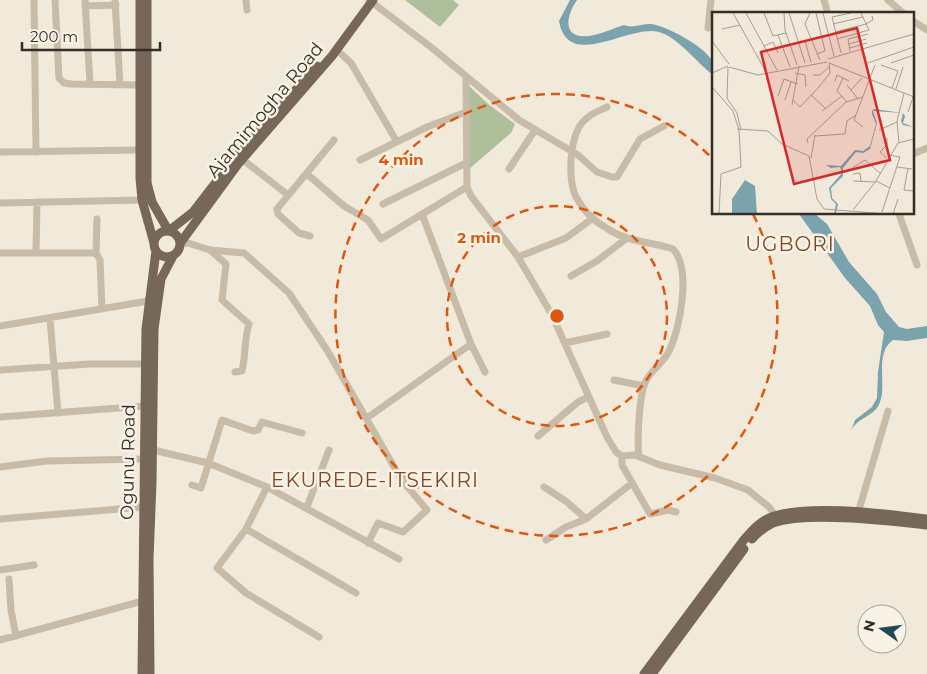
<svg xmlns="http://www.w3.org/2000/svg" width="927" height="674" font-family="Montserrat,sans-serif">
<rect width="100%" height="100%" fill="#f1e9da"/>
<path fill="#adbf9b" d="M405 0H453L459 5 440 27Z
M467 84 487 103 515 124 511 133 469 169Z"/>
<path fill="#7aa3ad" d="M570 0H577C564 19 563 42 594 35 604 33 614 28 624 25 634 29 641 23 651 24 667 26 708 48 713 63 714 66 713 71 713 75 697 63 678 37 659 32 629 24 568 72 559 21Z
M799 214H815L827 224 849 262 877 294 886 312 899 327 907 329 927 326V338L907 341 893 340C874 353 887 384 880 402 875 417 857 417 851 431L855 420 872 407 877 398 878 372 884 332 878 325 870 306 845 278Z"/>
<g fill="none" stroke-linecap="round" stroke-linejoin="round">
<path stroke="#c8bba7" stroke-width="7" d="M34 0 36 152
M55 0 59 78 64 83 71 84 140 85
M85 0 90 84
M115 0 120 85
M246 0 247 10
M369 0 432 48 519 120 578 155 597 172 612 177H617L640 139 664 126
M824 0 828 14
M888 0 904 14
M85 6 116 5
M913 21 927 30
M708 28 711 0
M337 50 351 63 397 142
M466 77 467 187 471 196 518 257 552 315 607 437 616 452 622 456
M607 107C601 110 592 113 587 118 569 131 567 179 576 197 583 210 595 222 608 229 627 242 652 242 673 249 692 269 680 331 668 353 662 364 649 372 645 383 639 398 637 440 639 456
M0 152 138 150
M913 154 927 148
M242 159 288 195
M360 160 427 127 466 112
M509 169 535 130
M307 174 344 206 368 220 381 239 467 187
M0 203 142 200
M383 204 466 163
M422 214 471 344 485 372
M899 214 917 265
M310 236 299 233 278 214 277 209 334 140
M181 244 188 243 210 250 244 253 289 293 327 350 401 479 427 510 403 532 378 523 368 543
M210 250 226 264 222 300 249 324C244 339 246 355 242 371L235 372
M36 252 37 202
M0 253H96L100 260 102 309
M96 253 97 219
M518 257 566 238 593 218
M571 276 597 261 627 238
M50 319 58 413
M0 326 148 301
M565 343 607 334
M0 370 90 364H146
M614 380 644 386
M0 417 145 406
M367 418 471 344
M538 436 578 402 588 397
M153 450 208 463 267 487 399 559
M622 456 635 455 660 465 715 478 748 490 769 507 778 519
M622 456V465L650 514 668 510 676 512
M0 467 47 461 146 459
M192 485 201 488 222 420 253 431 258 430 262 422 302 433
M267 487 246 529 217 568 246 593 319 637
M544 487 567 502 586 519
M307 507 329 450
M858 513 888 411
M0 519 143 507
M246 529 356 593
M546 540 566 527 586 519 631 484
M0 570 34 565
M9 579 11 610 16 636
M0 640 142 601"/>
<path stroke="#766758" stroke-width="9" d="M140 0V178L142 200 154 243
M147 0V183L152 202 168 230
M170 230 193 212 234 159 317 66
M154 244a13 13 0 1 1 26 0a13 13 0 1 1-26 0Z
M181 242 238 164 332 56 373 0
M752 539C758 532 765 527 773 523 807 511 890 521 927 525
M142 674 146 329 156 251
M150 674 149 559 152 482 154 329 161 279 173 256
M644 674 743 541C751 532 758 523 769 518 806 503 886 514 927 519
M652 674 744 549"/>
</g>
<g fill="none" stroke="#df570d" stroke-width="2.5" stroke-dasharray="9 6">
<circle cx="557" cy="316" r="110"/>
<path d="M753 214A221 221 0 1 1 712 158"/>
</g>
<g text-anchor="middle" stroke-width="5" stroke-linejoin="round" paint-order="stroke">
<g font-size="18" fill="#352d27" stroke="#f8f3e6">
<text transform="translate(265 110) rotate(-50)" y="6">Ajamimogha Road</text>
<text transform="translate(128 462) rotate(-89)" y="6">Ogunu Road</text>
</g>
<g font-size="20" letter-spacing="1" fill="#814823" stroke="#f8f3e6">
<text x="790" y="251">UGBORI</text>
<text x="375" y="487">EKUREDE-ITSEKIRI</text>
</g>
</g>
<g transform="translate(712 12)">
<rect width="202" height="202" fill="#f1e9da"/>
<path d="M162 97 191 101 193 104 191 111 202 115 191 113 189 109 191 101 161 99 165 111 158 137 151 141 144 140 131 156V164L119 176 120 186 126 192 124 201 122 202 124 192 119 187 117 176 130 161 128 155 119 156 114 153 129 154 143 138 151 139 158 134 164 112 160 102V99ZM33 168 43 174 45 202H20V187Z" fill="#7aa3ad"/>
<path fill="none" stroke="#a69e92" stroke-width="1" d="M21 1 54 60M34 1 65 58M52 1 61 24 74 21M72 1 73 18 85 53M77 1 93 51M98 1 93 12 108 48M104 1 113 39 105 42M111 1 122 44M121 12 151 5M10 17 28 13M123 20 154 12 161 8 160 4M66 23 78 55M125 27 157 18 149 1M0 29 17 52M93 29 99 50M137 32 154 27M52 34 61 30 66 41M138 36 155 31M138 39 136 27 156 22M129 41 120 5 139 1M116 47 202 22M117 51 202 85M179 51 202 43M153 52 202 35M169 53 186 59 180 76M16 55 15 86 25 101 29 118M17 55 46 63 115 50M0 61 16 54M83 61 93 63 94 75M101 63H108L117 55M131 66 125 79 135 90M123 69 125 63 137 69M135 73 146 87M0 75 21 99 27 118M184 77 191 55M139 78 150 66M99 83 113 96M66 84 72 67 86 72M73 88 79 70M81 88 88 95 107 75 118 61 117 51M80 93 87 54M110 99 130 84M196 100 201 85M151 115 142 108 163 53M25 117 56 119 70 132 97 144 105 187 112 197 174 202M167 118 185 110M103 124 133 122 135 109 144 103M175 126V133L168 140 175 146M187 130 185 109 192 81M96 131 95 127 134 90 151 85M99 146 103 123M185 155 200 157M140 156 153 148 169 162M196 156 192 178 202 179M9 162 29 155 27 118M141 162 148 161 149 169M141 169 163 170M164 169 178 176M141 198 164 169 186 131 202 127M170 200 188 145 177 143M7 202 9 162M181 202 186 187"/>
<path fill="#d62828" fill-opacity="0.15" stroke="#d62828" stroke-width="2.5" d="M145 16 178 148 82 172 49 40Z"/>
<rect width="202" height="202" fill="none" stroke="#352d27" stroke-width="2.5"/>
</g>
<circle cx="557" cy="316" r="8" fill="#df570d" stroke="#f8f3e6" stroke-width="2.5"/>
<g font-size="15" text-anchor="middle" font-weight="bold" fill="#df570d" stroke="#f8f3e6" stroke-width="5" stroke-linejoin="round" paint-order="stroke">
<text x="401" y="165">4 min</text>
<text x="479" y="243">2 min</text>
</g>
<g transform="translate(882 629) rotate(284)"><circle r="24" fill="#f8f3e6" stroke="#aaa49a"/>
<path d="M0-4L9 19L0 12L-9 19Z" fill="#1e4955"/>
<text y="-8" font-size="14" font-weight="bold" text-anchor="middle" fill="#352d27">N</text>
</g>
<path d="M22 42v8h138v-8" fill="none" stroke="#352d27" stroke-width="2.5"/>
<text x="30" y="42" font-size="15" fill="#352d27" stroke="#f8f3e6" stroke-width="4" paint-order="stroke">200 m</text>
</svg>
